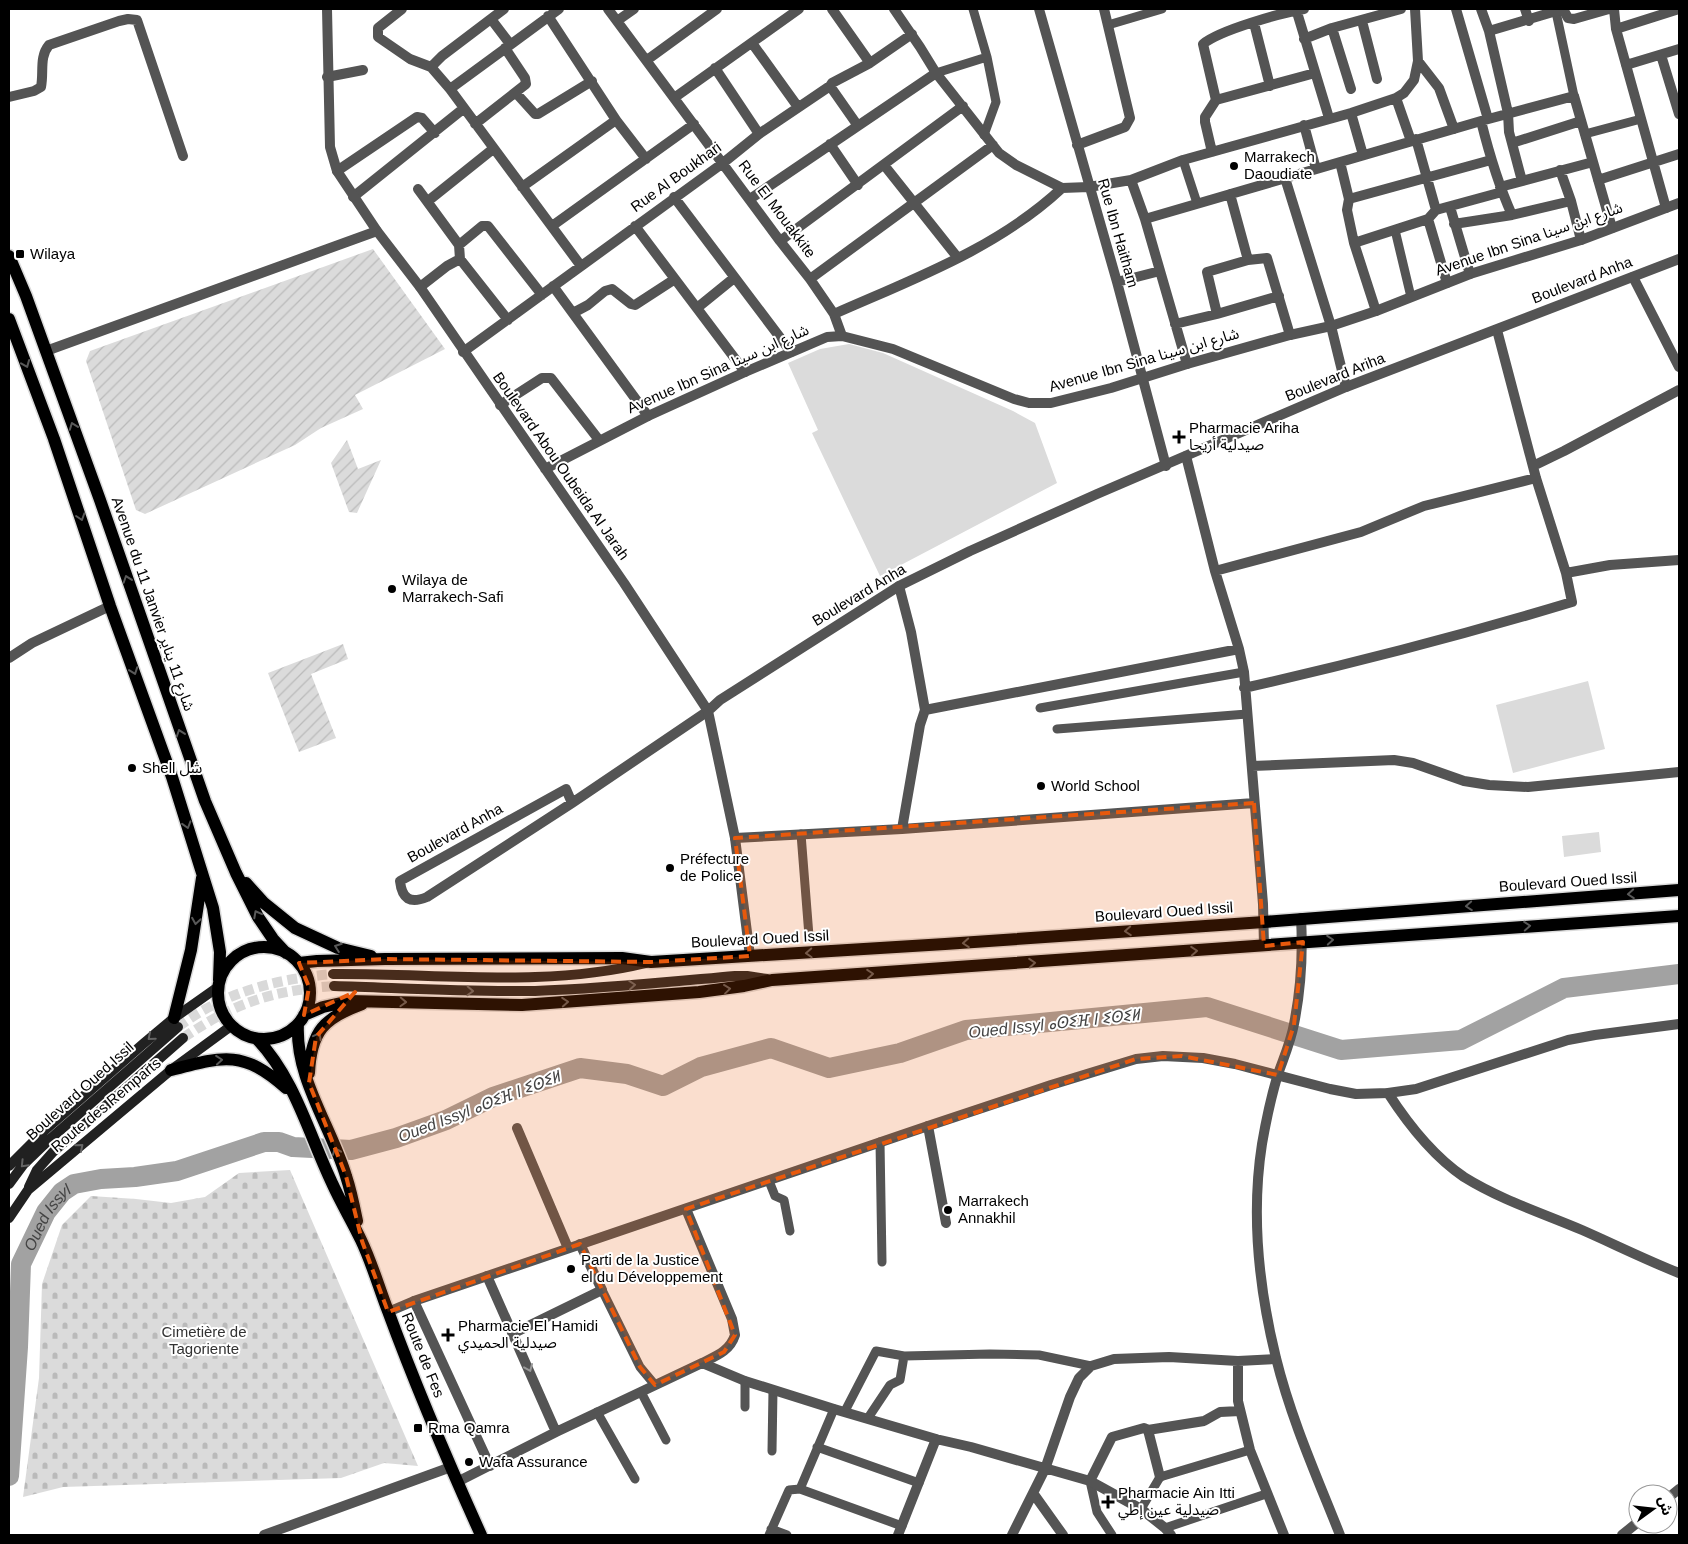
<svg xmlns="http://www.w3.org/2000/svg" width="1688" height="1544" font-family="Arial,'Noto Sans Arabic','Noto Sans Tifinagh',sans-serif">
<defs>
<pattern id="cemetery-stones" width="16" height="16" patternUnits="userSpaceOnUse" patternTransform="scale(1.25)"><rect width="16" height="16" fill="#dbdbdb"/><path d="M2 7V4a2 2 0 0 1 4 0v3zM10 15v-3a2 2 0 0 1 4 0v3z" fill="#bababa"/></pattern>
<pattern id="garden-furrows" width="10" height="10" patternUnits="userSpaceOnUse" patternTransform="scale(1.25)"><rect width="10" height="10" fill="#dbdbdb"/><path d="M-1 1l2-2M0 10L10 0M9 11l2-2" fill="none" stroke="#bababa"/></pattern>
</defs>
<rect width="100%" height="100%" fill="#fff"/>
<path fill="#dbdbdb" d="M849 344 883 353 1013 411 1035 423 1057 483 880 576 812 433 818 430 788 363 820 349Z
M1588 681 1605 749 1513 773 1496 705Z
M1599 832 1601 852 1564 857 1562 836Z"/>
<path fill="url(#cemetery-stones)" d="M290 1170 418 1466 384 1463 341 1478 63 1487 23 1497 39 1378 42 1284 62 1225 91 1196 136 1199 171 1203 205 1197 239 1173Z"/>
<path fill="url(#garden-furrows)" d="M373 249 445 349 355 395 363 409 321 428 295 445 145 514 136 510 86 361 90 351Z
M347 440 358 469 381 460 357 513 349 512 331 463Z
M343 644 348 659 311 674 336 738 299 752 268 673Z"/>
<g fill="none" stroke-linecap="round" stroke-linejoin="round">
<path stroke="#a2a2a2" stroke-width="20" id="s1" d="M9 1476 18 1347 21 1264 46 1212 62 1192 74 1184 101 1179 135 1177 177 1171 264 1142H279L293 1147 351 1150 396 1138 446 1120 493 1097 580 1068 627 1074 663 1086 701 1067 771 1048 829 1068 900 1053 966 1030 1207 1007 1341 1050 1461 1040 1564 988 1679 974"/>
<path stroke="#d9d9d9" stroke-width="10" stroke-dasharray="10 5" stroke-linecap="butt" d="M178 1027C224 992 277 979 333 974
M183 1038C236 1002 271 991 334 986"/>
<defs>
<path id="primary" d="M9 256 26 296 100 500 205 801 236 873 258 917 273 939 286 953
M9 319 54 439 110 606 172 777 213 908 220 952 219 980
M246 883 264 903 295 928 338 948 371 956
M218 993a46 46 0 1 1 92 0a46 46 0 1 1-92 0Z
M299 963 317 961 385 959 622 958 651 962 945 944 1264 922 1679 890
M304 1015 323 1007 350 1001 522 1005 699 992 744 986 772 980 1679 916
M174 1018 191 950 202 878
M298 1024C295 1078 331 1126 346 1176 351 1191 354 1206 357 1221
M257 1039C295 1079 309 1135 332 1183 341 1203 352 1221 361 1240 372 1263 379 1288 388 1311 416 1387 448 1462 481 1535
M171 1070C224 1056 243 1050 286 1088
M309 1073C311 1031 324 1018 362 1004"/>
</defs>
<use href="#primary" stroke="#dbdbdb" stroke-width="15"/>
<path stroke="#545454" stroke-width="9" d="M973 9 987 57 996 102 984 135
M1556 12 1574 96
M1108 25 1162 9
M936 73 987 57
M1585 134 1641 119
M1183 160 1197 203
M1395 230 1411 297
M1040 708 1244 672
M1057 729 1247 714
M801 834 809 936
M880 1142 882 1262
M769 1181 775 1196 784 1200 790 1231
M602 1290 640 1367 655 1385
M641 1392 666 1440
M745 1407V1381
M845 1411 876 1351 904 1356 990 1354 1039 1355 1091 1366
M597 1412 635 1479
M868 1418 890 1385 900 1380 904 1356
M817 1447 919 1483
M772 1451 773 1390
M1090 1481 1097 1512 1112 1535
M800 1489 902 1526
M1141 1509 1160 1477 1250 1450
M1165 1528 1266 1494
M771 1529 787 1535
M769 1535 789 1490 800 1489 834 1409"/>
<path stroke="#545454" stroke-width="10" d="M402 9 378 28V37L410 59 431 67 450 89 581 266
M608 9 780 241 810 279 834 314 842 336
M832 9 870 63
M894 9 920 47 936 73 999 153 1016 165 1062 188 1089 187 1131 180 1183 160 1351 113 1396 98 1404 93 1414 80 1418 61 1415 9
M1039 9 1117 282 1166 466
M1296 9 1329 118
M1456 9 1488 119
M1481 9 1489 31 1508 113 1509 132 1522 181
M1525 9 1529 21
M1614 9 1616 29 1666 208
M548 16 616 120 646 159
M491 19 510 44
M617 21 634 9
M1362 21 1377 79
M1254 23 1270 86
M1332 28 1351 89
M1616 29 1679 9
M1489 31 1563 9 1568 18 1574 19 1609 9
M1304 39 1332 28 1401 9
M752 43 798 107
M1661 55 1679 114
M647 60 717 9
M1418 61 1439 88 1454 129
M1626 65 1679 49
M431 67 442 56 504 9
M715 68 759 134
M327 77 363 70
M830 86 858 126
M450 89 559 9
M516 93 535 114H538L592 81
M9 97 34 91 41 87C44 72 39 57 49 45L119 21 128 19 137 20 183 156
M674 98 799 9
M1396 98 1411 141
M1216 100 1315 73
M1351 113 1363 155
M1481 121C1489 153 1498 184 1512 215
M475 124 526 84 525 78 505 48
M1304 125 1316 169
M1416 139 1436 210
M1512 143 1581 121
M830 144 858 185
M1077 145 1125 127 1130 118 1104 9
M1212 152 1205 122V117L1216 100 1203 44C1220 30 1281 13 1304 9
M1340 162 1349 199 1347 210 1354 243 1376 311
M884 165 958 258
M1560 170 1571 201 1581 240
M337 171 417 117 422 118 435 133
M1285 178 1331 326 1346 387
M1131 180 1145 219 1187 364
M1598 180 1679 154
M522 187 616 120
M1500 187 1593 162
M418 189 459 245 460 259 508 320
M1230 194 1248 260
M353 197 463 109
M674 197 791 352
M750 199 936 73
M1349 199 1491 160
M428 201 493 149
M1450 207 1470 274
M1145 219 1481 121 1574 96 1612 228
M1428 219 1447 283
M1454 224 1512 215 1571 201
M552 226 694 124
M635 226 745 372
M780 241 963 106
M1354 243 1428 219 1436 210 1502 192
M459 245 482 226H488L542 295
M1633 277 1679 367
M810 279 993 145
M1117 282 1160 271
M553 286 648 416
M420 287 447 266 460 259
M697 308 734 278
M573 313 588 305 605 291 612 289 631 304 635 305 675 279
M834 314C913 279 998 248 1062 188
M1217 314 1207 272 1248 260 1267 258 1290 335
M1175 324 1217 314 1279 296
M46 351 377 231
M463 352 723 163 759 134 830 86 832 83 870 63 912 34
M500 405 542 378H551L599 440
M1186 456 1215 571 1239 649 1244 672 1263 904 1264 946
M1533 466 1564 451 1679 390
M1215 571 1361 532 1424 506 1536 478
M1566 573 1610 565 1679 560
M899 586 911 632 925 710 920 725 902 829
M9 658 32 643 110 606
M1244 688C1355 663 1463 635 1572 602L1566 573 1536 478 1497 330
M925 710 1239 649
M1252 766 1394 760 1413 763 1464 781 1489 785 1528 787 1679 772
M572 803 566 789 400 881C402 899 410 904 427 897L572 803 708 711
M735 838 902 829 1254 803
M1388 1093C1408 1124 1433 1156 1464 1177 1501 1200 1542 1213 1582 1230 1614 1244 1646 1260 1679 1273
M928 1126 946 1223
M517 1128 568 1248
M487 1276 556 1432
M414 1301 490 1466
M514 1333 602 1290 580 1244
M1238 1361V1401L1250 1450 1284 1535
M702 1363 745 1381 834 1409 936 1439 971 1447 1090 1481 1141 1509 1165 1528 1171 1535
M1148 1430 1204 1421 1220 1412 1240 1411
M1090 1481 1112 1437 1144 1428 1148 1430 1160 1477
M457 1482 556 1432 702 1363C716 1356 730 1351 735 1335L732 1319 686 1209
M1033 1493 1063 1535
M1668 1498 1679 1489
M264 1535 451 1467
M898 1535 936 1439
M1012 1535 1045 1469 1070 1397 1079 1378 1091 1366 1114 1359 1169 1357 1238 1361 1276 1359
M1622 1535 1638 1522"/>
<path stroke="#545454" stroke-width="10" d="M327 9 330 147 337 171 377 231 420 287 624 583 708 711 735 838 750 956
M545 469 648 416 745 372 827 337 842 336 893 349 1014 399 1029 403H1051L1111 388 1187 364 1290 335 1331 326 1376 311 1470 274 1581 240 1679 203
M708 711 720 700 899 586 970 551 1097 494 1346 387 1679 259
M1301 918C1303 954 1301 989 1294 1024 1291 1041 1284 1057 1278 1074 1271 1097 1266 1121 1262 1144 1251 1214 1259 1289 1276 1358 1291 1419 1317 1477 1340 1535
M388 1312 414 1301 928 1126 1051 1085 1136 1059 1163 1056 1203 1058 1235 1064 1330 1089 1356 1094 1388 1093 1416 1089 1568 1040 1595 1035 1679 1024"/>
<path stroke="#212121" stroke-width="10" d="M333 974C436 973 545 988 646 963
M334 986C401 988 468 992 535 991 601 989 668 982 735 976H747L767 979
M9 1166 46 1129 143 1044 174 1018 218 987
M9 1184 23 1165 49 1140 178 1027
M29 1187 37 1170 53 1152 183 1038
M9 1218 28 1190 171 1070 231 1026"/>
<use href="#primary" stroke="#000" stroke-width="12"/>
</g>
<defs><path id="oneway-chevron" d="M-2-3.5L2.5 0L-2 3.5" fill="none" stroke-width="1.6" stroke-linecap="round" stroke-linejoin="round" transform="scale(1.25)"/></defs>
<g stroke="#595959">
<use href="#oneway-chevron" transform="translate(26 364) rotate(68)"/>
<use href="#oneway-chevron" transform="translate(73 426) rotate(-110)"/>
<use href="#oneway-chevron" transform="translate(81 517) rotate(72)"/>
<use href="#oneway-chevron" transform="translate(127 579) rotate(-109)"/>
<use href="#oneway-chevron" transform="translate(134 671) rotate(70)"/>
<use href="#oneway-chevron" transform="translate(180 733) rotate(-109)"/>
<use href="#oneway-chevron" transform="translate(187 825) rotate(73)"/>
<use href="#oneway-chevron" transform="translate(1631 894) rotate(176)"/>
<use href="#oneway-chevron" transform="translate(1469 906) rotate(176)"/>
<use href="#oneway-chevron" transform="translate(257 914) rotate(-118)"/>
<use href="#oneway-chevron" transform="translate(196 921) rotate(99)"/>
<use href="#oneway-chevron" transform="translate(1527 926) rotate(-4)"/>
<use href="#oneway-chevron" transform="translate(1128 931) rotate(176)"/>
<use href="#oneway-chevron" transform="translate(1330 940) rotate(-4)"/>
<use href="#oneway-chevron" transform="translate(966 943) rotate(176)"/>
<use href="#oneway-chevron" transform="translate(338 947) rotate(-160)"/>
<use href="#oneway-chevron" transform="translate(1194 951) rotate(-4)"/>
<use href="#oneway-chevron" transform="translate(809 953) rotate(177)"/>
<use href="#oneway-chevron" transform="translate(1032 963) rotate(-4)"/>
<use href="#oneway-chevron" transform="translate(870 974) rotate(-4)"/>
<use href="#oneway-chevron" transform="translate(727 989) rotate(-7)"/>
<use href="#oneway-chevron" transform="translate(403 1002) rotate(2)"/>
<use href="#oneway-chevron" transform="translate(565 1002) rotate(-4)"/>
<use href="#oneway-chevron" transform="translate(318 1036) rotate(-62)"/>
<use href="#oneway-chevron" transform="translate(219 1060) rotate(-5)"/>
<use href="#oneway-chevron" transform="translate(336 1151) rotate(-112)"/>
</g>
<g stroke="#646464">
<use href="#oneway-chevron" transform="translate(632 985) rotate(-5)"/>
<use href="#oneway-chevron" transform="translate(470 991) rotate(2)"/>
<use href="#oneway-chevron" transform="translate(151 1037) rotate(139)"/>
<use href="#oneway-chevron" transform="translate(80 1147) rotate(-40)"/>
<use href="#oneway-chevron" transform="translate(24 1164) rotate(134)"/>
</g>
<use stroke="#989898" href="#oneway-chevron" transform="translate(529 1368) rotate(67)"/>
<path fill="#e8590c" fill-opacity="0.2" stroke="#e8590c" stroke-width="4" stroke-dasharray="10 6" stroke-linejoin="round" d="M1254 803 1264 946 1303 942 1294 1025 1278 1075 1182 1056 1136 1059 686 1209 735 1335 724 1352 655 1385 640 1367 580 1244 388 1312 362 1241 346 1176 309 1083 316 1037 355 992 304 1015 309 987 299 963 385 959 651 962 750 956 735 838Z"/>
<g fill="#000" stroke="#fff" stroke-width="2">
<circle cx="1234" cy="166" r="5"/>
<rect x="15" y="249" width="10" height="10" rx="2.5"/>
<path d="M1176.5 429.5h5v5h5v5h-5v5h-5v-5h-5v-5h5z"/>
<circle cx="392" cy="589" r="5"/>
<circle cx="132" cy="768" r="5"/>
<circle cx="1041" cy="786" r="5"/>
<circle cx="670" cy="868" r="5"/>
<circle cx="948" cy="1210" r="5"/>
<circle cx="571" cy="1269" r="5"/>
<path d="M445.5 1327.5h5v5h5v5h-5v5h-5v-5h-5v-5h5z"/>
<rect x="413" y="1423" width="10" height="10" rx="2.5"/>
<circle cx="469" cy="1462" r="5"/>
<path d="M1105.5 1494.5h5v5h5v5h-5v5h-5v-5h-5v-5h5z"/>
</g>
<g text-anchor="middle" stroke-width="4" stroke-linejoin="round" paint-order="stroke">
<g font-size="15" fill="#000" stroke="#fff" text-anchor="start">
<text x="1244" y="162">Marrakech<tspan x="1244" dy="17">Daoudiate</tspan></text>
<text x="30" y="259">Wilaya</text>
<text x="1189" y="433">Pharmacie Ariha<tspan x="1189" dy="17">صيدلية أريحا</tspan></text>
<text x="402" y="585">Wilaya de<tspan x="402" dy="17">Marrakech-Safi</tspan></text>
<text x="142" y="773">Shell شل</text>
<text x="1051" y="791">World School</text>
<text x="680" y="864">Préfecture<tspan x="680" dy="17">de Police</tspan></text>
<text x="958" y="1206">Marrakech<tspan x="958" dy="17">Annakhil</tspan></text>
<text x="581" y="1265">Parti de la Justice<tspan x="581" dy="17">el du Développement</tspan></text>
<text x="458" y="1331">Pharmacie El Hamidi<tspan x="458" dy="17">صيدلية الحميدي</tspan></text>
<text x="428" y="1433">Rma Qamra</text>
<text x="479" y="1467">Wafa Assurance</text>
<text x="1118" y="1498">Pharmacie Ain Itti<tspan x="1118" dy="17">صيدلية عين إطي</tspan></text>
</g>
<g font-size="15" fill="#000" stroke="#fff">
<text transform="translate(676 177) rotate(-36)" y="5">Rue Al Boukhari</text>
<text transform="translate(777 209) rotate(53)" y="5">Rue El Mouakkite</text>
<text transform="translate(1118 233) rotate(74)" y="5">Rue Ibn Haitham</text>
<text transform="translate(1529 239) rotate(-19)" y="5">Avenue Ibn Sina شارع ابن سينا</text>
<text transform="translate(1582 280) rotate(-21)" y="5">Boulevard Anha</text>
<text transform="translate(1144 360) rotate(-16)" y="5">Avenue Ibn Sina شارع ابن سينا</text>
<text transform="translate(718 369) rotate(-24)" y="5">Avenue Ibn Sina شارع ابن سينا</text>
<text transform="translate(1335 377) rotate(-22)" y="5">Boulevard Ariha</text>
<text transform="translate(561 466) rotate(55)" y="5">Boulevard Abou Oubeida Al Jarah</text>
<text transform="translate(859 595) rotate(-31)" y="5">Boulevard Anha</text>
<text transform="translate(153 604) rotate(71)" y="5">Avenue du 11 Janvier شارع 11 يناير</text>
<text transform="translate(455 833) rotate(-29)" y="5">Boulevard Anha</text>
<text transform="translate(1568 882) rotate(-4)" y="5">Boulevard Oued Issil</text>
<text transform="translate(1164 912) rotate(-4)" y="5">Boulevard Oued Issil</text>
<text transform="translate(760 939) rotate(-3)" y="5">Boulevard Oued Issil</text>
<text transform="translate(80 1091) rotate(-42)" y="5">Boulevard Oued Issil</text>
<text transform="translate(106 1105) rotate(-40)" y="5">Route des Remparts</text>
<text transform="translate(423 1355) rotate(68)" y="5">Route de Fes</text>
</g>
<g font-size="15" fill="#323232" stroke="#fff">
<text x="204" y="1337">Cimetière de<tspan x="204" dy="17">Tagoriente</tspan></text>
</g>
<g font-size="16" font-style="italic" fill="#434343" stroke="#fff">
<text transform="translate(1054 1023) rotate(-6)" y="6">Oued Issyl ⴰⵙⵉⴼ ⵏ ⵉⵙⵉⵍ</text>
<text transform="translate(479 1106) rotate(-21)" y="6">Oued Issyl ⴰⵙⵉⴼ ⵏ ⵉⵙⵉⵍ</text>
<text dy="6" stroke="none"><textPath href="#s1" startOffset="266">Oued Issyl</textPath></text>
</g>
</g>
<rect width="1688" height="1544" fill="none" stroke="#000000" stroke-width="20"/>
<g transform="translate(1653 1509) rotate(75)"><circle r="24" fill="#ffffff" stroke="#999999"/>
<path d="M0-4L9 19L0 12L-9 19Z" fill="#000000"/>
<text y="-8" font-size="14" font-weight="bold" text-anchor="middle" fill="#000000">ش</text>
</g>
</svg>
